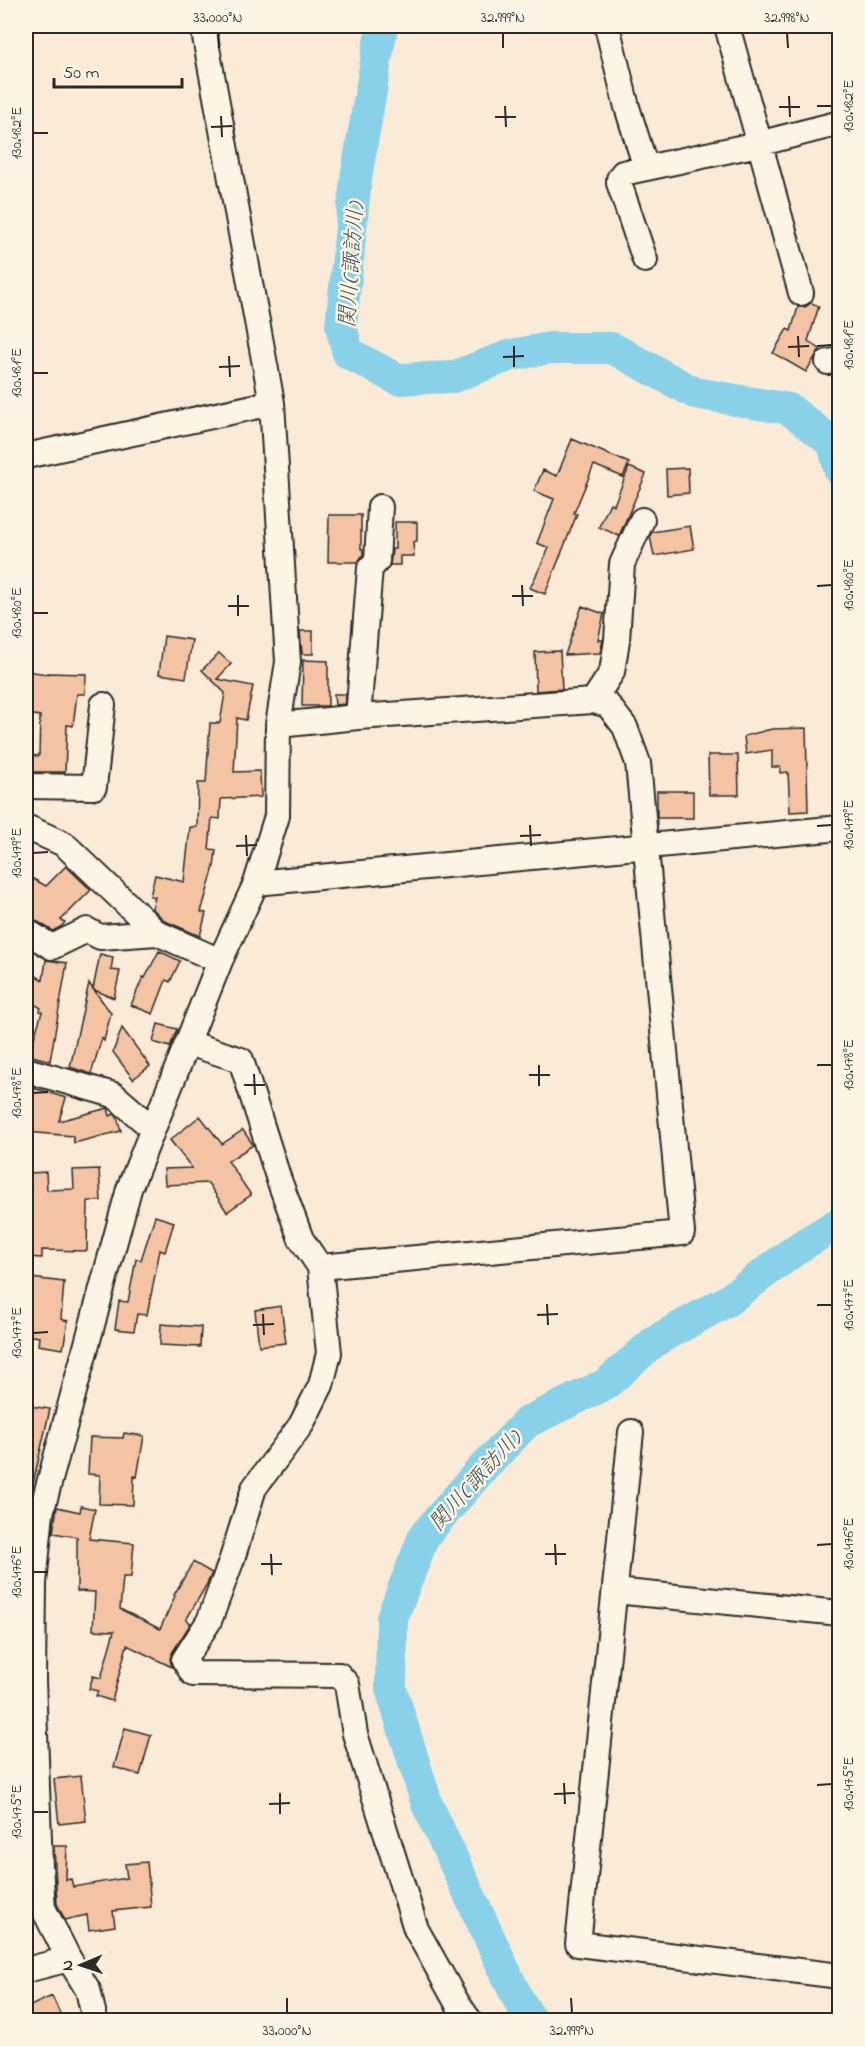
<svg xmlns="http://www.w3.org/2000/svg" width="865" height="2046" font-family="'Indie Flower','Klee One',sans-serif">
<rect width="100%" height="100%" fill="#faebd8"/>
<filter id="ink" filterUnits="userSpaceOnUse"><feTurbulence type="fractalNoise" baseFrequency=".0167" numOctaves="2"/><feDisplacementMap in="SourceGraphic" scale="12" xChannelSelector="R" yChannelSelector="G"/><feConvolveMatrix kernelMatrix="1 2 1 2 8 2 1 2 1" color-interpolation-filters="sRGB"/></filter>
<g filter="url(#ink)">
<g fill="none" stroke-linecap="round" stroke-linejoin="round">
<path stroke="#88d1e9" stroke-width="32" d="M382 26 356 178 341 326 348 353 397 379 453 377 511 355 550 348H612L695 393 789 409 833 443 840 471
M531 2020 517 1997 427 1804 391 1689 392 1618 424 1536 479 1472 527 1422 606 1384 655 1341 727 1301 798 1248 840 1222"/>
</g>
<path fill="#f3c3a3" stroke="#2b2b2b" stroke-width="1.5" d="M811 303 819 306 808 341 820 349 806 372 773 353 787 329 791 331 798 307H805Z
M572 439 629 463 623 477 594 465 574 513 577 514 545 594 530 588 549 548 537 543 554 499 534 491 543 470 557 476Z
M629 467 646 474 619 536 599 527 610 503 614 505Z
M688 468 689 493 667 495 666 469Z
M329 515H361V549H363V555L358 562H328Z
M395 522H417V541L413 542 414 556H400V565H390L392 549H395Z
M690 526 694 549 654 556 650 536 652 532Z
M582 606 604 614 598 640H603L600 653 565 655Z
M300 631H313V654H302Z
M164 636 192 640 186 678 159 674Z
M560 651 562 689 536 691 535 652Z
M219 653 231 664 217 679 253 686 246 720 237 718 234 772 260 771 261 797 221 799 220 819 212 818 209 849 216 850 214 867 201 912 206 913 200 936 165 921 152 908 155 897 150 896 155 875 184 882 190 827H197L198 783H206L210 723H220L225 693 202 670Z
M303 660 328 661V706H302Z
M26 671 47 674V673L86 674 85 694H77L73 726 67 725 65 772H26V755L39 756 40 716 26 714Z
M334 694H346L345 704 335 705Z
M806 728 808 811 790 812 788 772 780 773V767H772V750L746 754 744 736 772 729Z
M708 755H738L739 795H709Z
M657 791H693V818H657Z
M66 866 91 890 61 920 65 922 62 926 53 931 33 919 26 917V875L46 886Z
M159 951 180 961 170 982 166 980 153 1014 131 1005 143 977 145 978Z
M100 954 113 957 111 970 120 971 114 998 94 990 111 1013 104 1041 102 1038 91 1074 70 1067 89 983 93 989Z
M46 960 67 963 50 1061 29 1055 42 1012 40 1011 41 1008 26 999V970L43 980Z
M158 1024 177 1029 170 1047 153 1042Z
M122 1028 150 1066 133 1079 113 1052Z
M34 1088 66 1098 59 1121 108 1108 110 1116 114 1114 117 1117 121 1131 74 1143 73 1136 26 1132V1114Z
M200 1116 222 1144 243 1130 253 1145 228 1161 251 1195 227 1212 208 1183 165 1185 164 1169 192 1168 170 1140Z
M99 1169 101 1201H88L87 1251 42 1250V1258L26 1257V1196H31L30 1173 46 1172 47 1190 74 1189 73 1170Z
M155 1216 174 1222 165 1252 160 1250 147 1315 137 1314 134 1331 115 1329 119 1301 128 1302 136 1259 141 1260Z
M31 1278 64 1282 61 1319 68 1321 63 1349 38 1345 39 1337 26 1335V1312H28Z
M281 1306 286 1343 259 1346 255 1310Z
M161 1324 201 1327 200 1347 160 1345Z
M30 1406 50 1409 31 1492 26 1491V1434Z
M124 1433 144 1436 137 1477 134 1476 133 1505 99 1504 100 1475 88 1474 90 1437 123 1438Z
M81 1506 95 1509 89 1539 134 1543 131 1577H123L120 1609 160 1629 175 1596 174 1595 193 1562 212 1573 207 1584 186 1620 191 1623 172 1653 170 1659 172 1667 127 1645 112 1701 96 1696 98 1691 89 1689 93 1676 101 1678 114 1631 93 1630 95 1592 77 1591V1537L53 1533 57 1507 80 1512Z
M125 1728 151 1735 140 1775 114 1767Z
M81 1776 86 1821 59 1824 54 1779Z
M54 1846H67L66 1880 71 1879 73 1887 127 1878 125 1864 147 1862 151 1907 113 1911 115 1926 89 1930 87 1915 65 1920 57 1904Z
M52 1996 63 2020H26V2008Z"/>
<g fill="none" stroke-linecap="round" stroke-linejoin="round">
<defs>
<path id="minor" d="M607 26 627 107 646 168
M727 26 801 293
M645 260 619 183V179L623 173 758 144 840 123
M828 362 840 360
M26 456 272 403
M593 701 612 672 617 640 622 564 642 520
M358 717 370 568 377 561 380 507
M278 725 358 717 593 701 608 705 625 727 638 763 682 1233 320 1267
M26 786 94 787 103 705
M26 827 64 844 157 933 220 961
M256 883 840 828
M26 931 52 947 87 930 100 937 157 933
M188 1043 241 1060 279 1180 301 1239 320 1267 329 1353 321 1385 301 1425 254 1488 232 1559 209 1621 184 1660 193 1674 339 1675 347 1684 355 1734 416 1929 456 2001 469 2020
M26 1070 114 1095 153 1129
M631 1432 578 1944 840 1976
M615 1591 840 1613
M26 1970 69 1959
M95 2020 88 1990 69 1959 43 1908 40 1866 33 1680 34 1583 41 1513 129 1189 220 961 256 883 277 816 278 725 288 662 272 403 203 26"/>
</defs>
<use href="#minor" stroke="#2b2b2b" stroke-width="28"/>
<use href="#minor" stroke="#fcf5e5" stroke-width="24"/>
</g>
</g>
<path fill="none" stroke="#2b2b2b" stroke-width="2" d="M218 33 219 48M503 33V48M787 33 788 48M789 96 790 117M505 106 506 127M817 106H832M779 107H800M221 116 222 137M495 117H516M211 127 232 126M33 133H48M798 336 799 357M514 346V367M817 346 832 345M788 347 809 346M229 356 230 377M503 357 524 356M219 367 240 366M33 373H48M522 585 523 606M817 586 832 585M238 595V616M512 596H533M228 606H249M33 613H48M530 825 531 846M817 826 832 825M246 835 247 856M520 836 541 835M236 846 257 845M33 853 48 852M539 1065V1086M817 1065H832M254 1074 255 1095M529 1075H550M244 1085H265M33 1093 48 1092M547 1304 548 1325M817 1305H832M263 1314 264 1335M537 1315 558 1314M253 1325 274 1324M33 1333 48 1332M555 1544 556 1565M817 1545 832 1544M271 1554 272 1575M545 1554H566M261 1564H282M33 1572H48M564 1783 565 1804M817 1785 832 1784M280 1793V1814M554 1794 575 1793M269 1804 290 1803M33 1812H48M287 1998V2013M571 1998 572 2013"/>
<g text-anchor="middle" stroke-width="5" stroke-linejoin="round" paint-order="stroke">
<g font-size="22" font-style="italic" fill="#42545a" stroke="#fcf5e5">
<text transform="translate(350 265) rotate(-86)" y="8">関川(諏訪川)</text>
<text transform="translate(474 1480) rotate(-48)" y="8">関川(諏訪川)</text>
</g>
</g>
<rect width="865" height="2046" fill="none" stroke="#fcf5e5" stroke-width="66"/>
<g transform="translate(81 1965) rotate(268)" stroke="#fcf5e5" stroke-width="4.5" paint-order="stroke">
<path d="M0-4.5L10 22L0 15L-10 22Z" fill="#2b2b2b"/>
<text y="-9" font-size="16" font-weight="bold" text-anchor="middle" fill="#2b2b2b">N</text>
</g>
<path d="M54 78v9h128v-9" fill="none" stroke="#2b2b2b" stroke-width="3"/>
<text x="63" y="78" font-size="18" fill="#2b2b2b" stroke="#fcf5e5" stroke-width="4.5" paint-order="stroke">50 m</text>
<rect x="33" y="33" width="799" height="1980" fill="none" stroke="#2b2b2b" stroke-width="2"/>
<g font-size="15" text-anchor="middle" fill="#2b2b2b">
<text x="218" y="22">33.000°N</text>
<text x="503" y="22">32.999°N</text>
<text x="787" y="22">32.998°N</text>
<text transform="translate(848 106) rotate(-90)" y="5">130.482°E</text>
<text transform="translate(16 133) rotate(-90)" y="5">130.482°E</text>
<text transform="translate(848 345) rotate(-90)" y="5">130.481°E</text>
<text transform="translate(16 373) rotate(-90)" y="5">130.481°E</text>
<text transform="translate(848 585) rotate(-90)" y="5">130.480°E</text>
<text transform="translate(16 613) rotate(-90)" y="5">130.480°E</text>
<text transform="translate(848 825) rotate(-90)" y="5">130.479°E</text>
<text transform="translate(16 853) rotate(-90)" y="5">130.479°E</text>
<text transform="translate(848 1065) rotate(-90)" y="5">130.478°E</text>
<text transform="translate(16 1093) rotate(-90)" y="5">130.478°E</text>
<text transform="translate(848 1305) rotate(-90)" y="5">130.477°E</text>
<text transform="translate(16 1333) rotate(-90)" y="5">130.477°E</text>
<text transform="translate(848 1544) rotate(-90)" y="5">130.476°E</text>
<text transform="translate(16 1572) rotate(-90)" y="5">130.476°E</text>
<text transform="translate(848 1784) rotate(-90)" y="5">130.475°E</text>
<text transform="translate(16 1812) rotate(-90)" y="5">130.475°E</text>
<text x="287" y="2035">33.000°N</text>
<text x="572" y="2035">32.999°N</text>
</g>
</svg>
